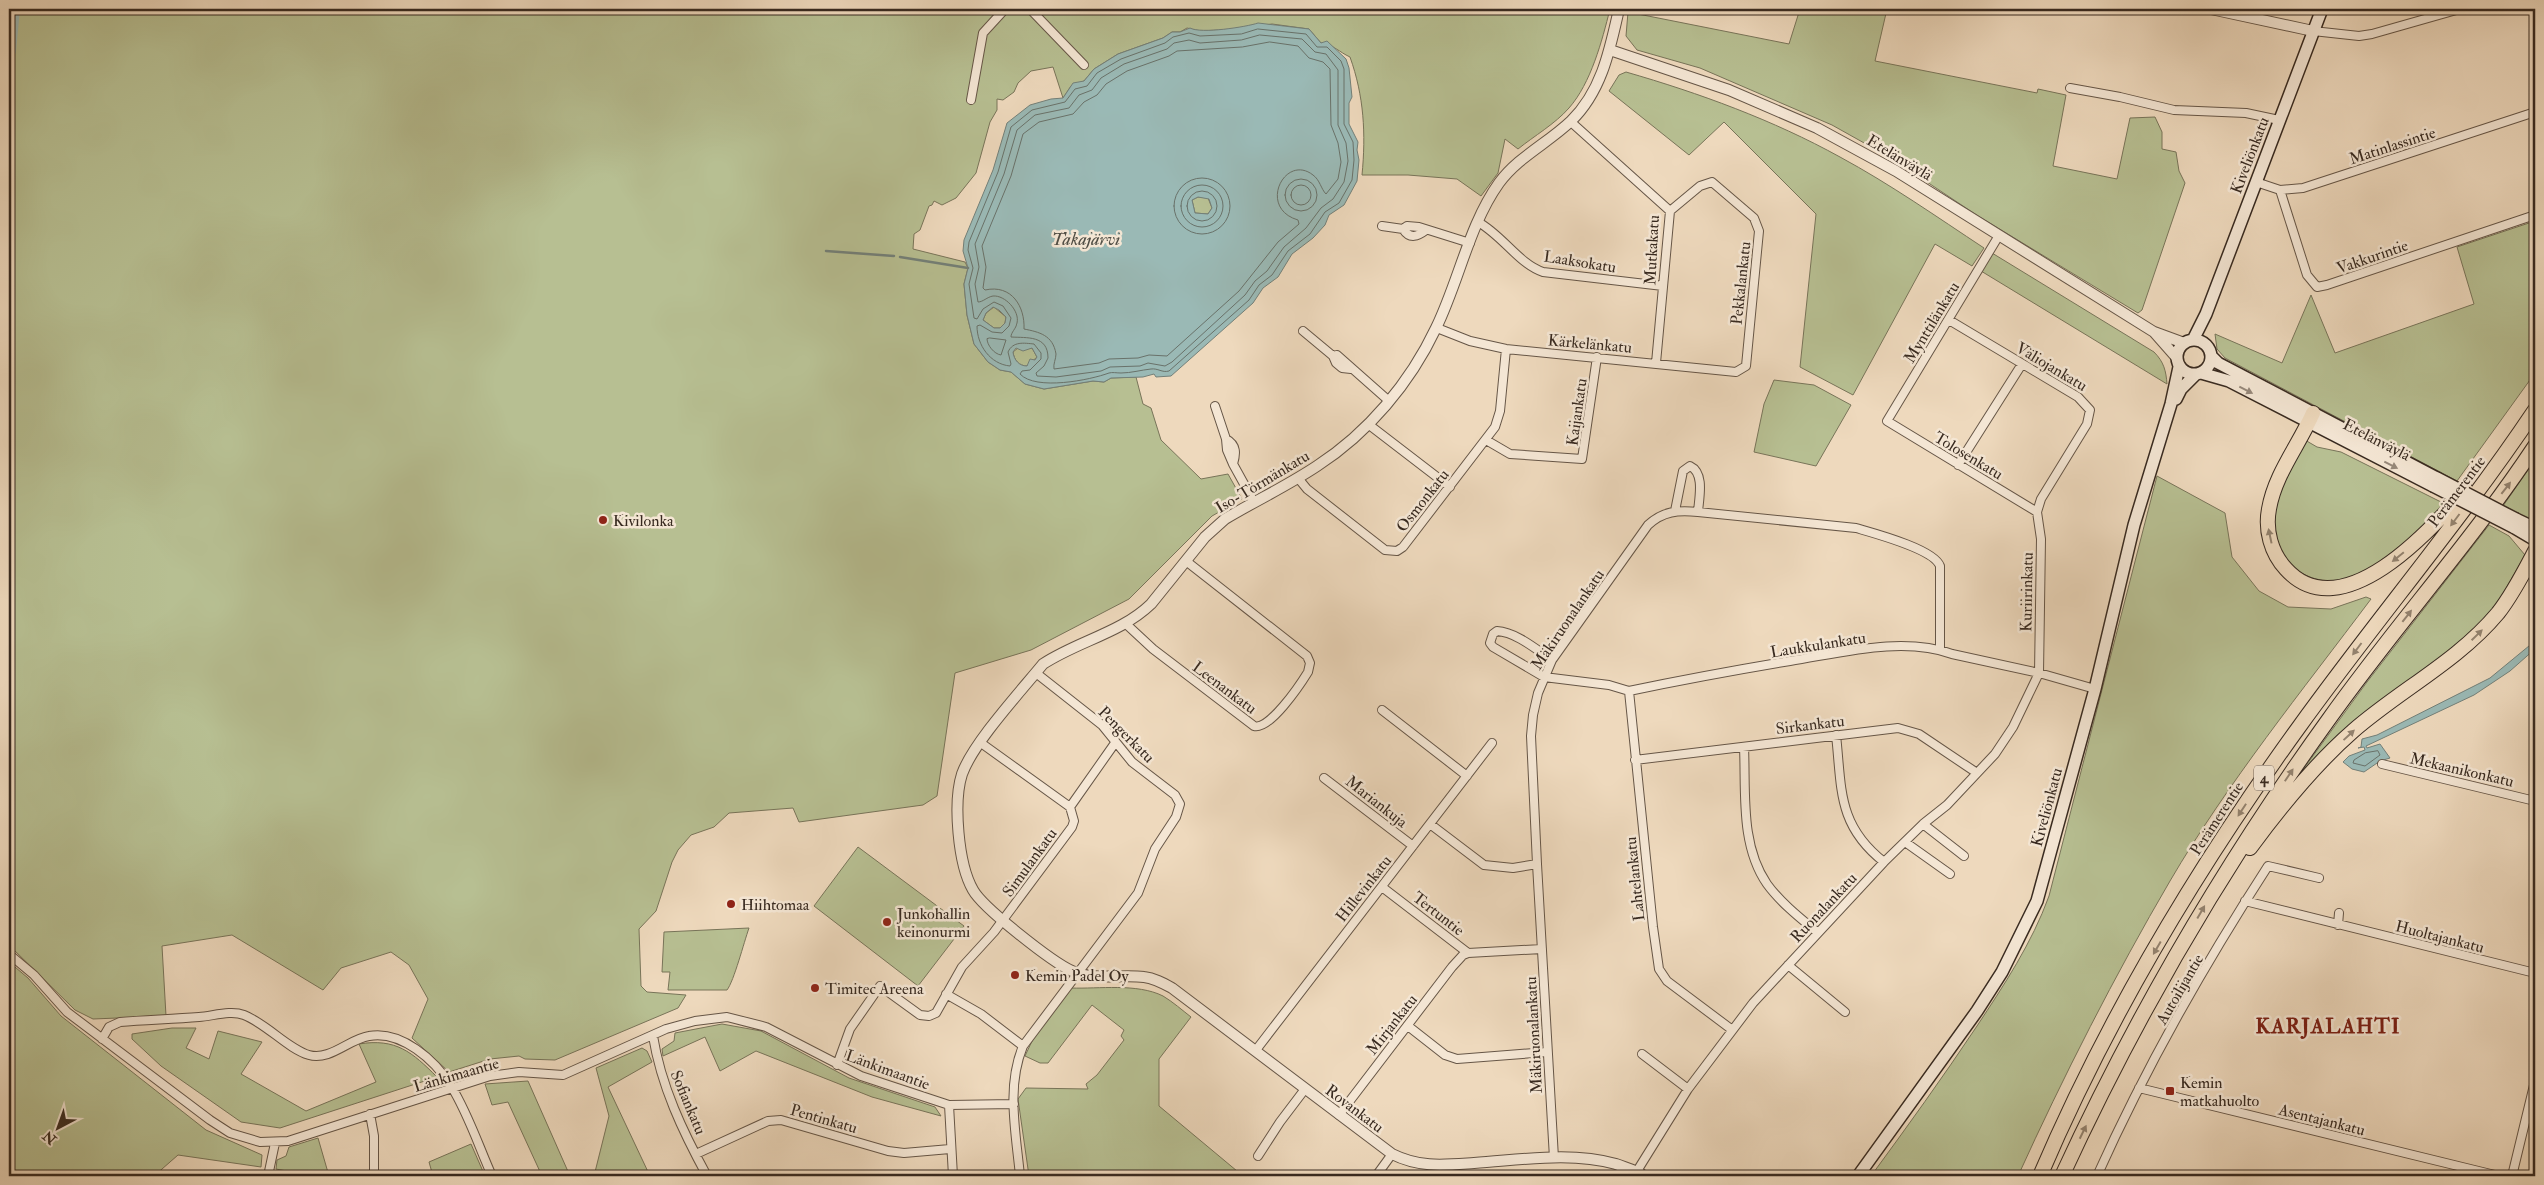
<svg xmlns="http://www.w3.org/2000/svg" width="2544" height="1185" font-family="'IM FELL Double Pica',serif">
<rect width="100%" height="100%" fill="#eed9bd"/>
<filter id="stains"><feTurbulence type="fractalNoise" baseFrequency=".004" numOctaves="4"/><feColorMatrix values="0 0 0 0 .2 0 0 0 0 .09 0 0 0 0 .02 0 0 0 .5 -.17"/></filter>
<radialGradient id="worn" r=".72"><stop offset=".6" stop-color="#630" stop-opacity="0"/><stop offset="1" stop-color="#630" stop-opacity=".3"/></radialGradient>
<path fill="#b7bf92" stroke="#787459" d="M9 9H1610C1602 41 1591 83 1569 108 1555 124 1534 136 1518 149L1505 139 1498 173 1481 196 1457 179 1408 175H1362C1366 134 1364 96 1350 57 1339 52 1334 45 1321 43L1309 29 1272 24 1240 29 1200 31 1187 28 1180 32H1172L1163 38 1118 54 1094 69 1084 81 1071 86 1063 98 1053 67 1031 71 1018 83 1014 92 1003 100 997 99V110L990 122 976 173 956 198 942 205 934 201 932 205 929 206 920 230 914 234 913 249 965 262 968 268 964 284 967 315 974 344 988 362 1000 370 1011 372 1025 384 1044 389 1093 381 1104 382 1111 378 1136 377 1143 404 1151 408 1161 440 1201 479 1228 474 1242 499 1212 516 1129 599 1031 650 955 673 937 796 923 805 799 822 793 808 729 813 714 827 691 835 678 850 672 862 656 911 639 929 641 986 647 992 686 995 678 1008 555 1060 525 1059 519 1056 490 1059 449 1072 412 1038 428 999 409 965 391 952 341 968 323 990 232 935 162 946 166 1016 93 1019 75 1010 9 945Z
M1800 9H1887L1875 61 2037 93 2038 89 2066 95 2053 166 2117 179 2130 118 2155 117 2162 132V149L2176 152 2179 171 2185 183 2142 310 2138 313 1978 216 1891 158 1832 125 1700 68 1637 50 1626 36 1628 12 1789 44Z
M1626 72C1699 93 1773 120 1840 157 1890 184 1937 217 1984 248L1972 266 1935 244 1853 395 1800 367 1816 214 1724 122 1689 155 1609 91 1619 75Z
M1198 197 1208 198 1212 208 1208 214 1195 213 1192 200Z
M2535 221V373L2457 481 2225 358 2217 349 2215 334 2282 363 2311 295 2335 353 2474 304 2457 247Z
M1992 253 2154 352C2164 362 2166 371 2167 384L1981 271Z
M994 307 1006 317 1005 323 1000 328H994L983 320 986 313Z
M1018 348H1032L1037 357 1027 366C1019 366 1014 360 1013 352Z
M1774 380 1814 385 1851 405 1816 466 1754 452 1764 404Z
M2305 440 2317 447 2341 452 2447 505C2425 525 2405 544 2380 561 2375 566 2368 571 2362 574 2307 598 2260 555 2276 498 2282 479 2296 459 2305 440Z
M2535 460V524L2503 506Z
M2157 476 2225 513 2232 557 2259 591 2288 607 2331 609 2366 597 2371 599C2302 691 2228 782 2170 881 2115 975 2063 1077 2018 1176H1871C1907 1127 1943 1077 1977 1026 2004 985 2032 943 2049 896Z
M2489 525 2509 536 2525 555 2497 604 2471 633 2301 777 2299 775 2367 682Z
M858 847 964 926 918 986 814 906Z
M749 928C744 942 734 981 727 990H668L670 972H662L664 932Z
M9 962 28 978 61 1016 206 1130 262 1155 261 1167 178 1155 154 1176H9Z
M1071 988C1099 989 1137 983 1163 996 1173 1002 1182 1010 1191 1017L1159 1059V1106L1243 1176H1029L1018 1099 1026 1088 1088 1089 1086 1084 1097 1075 1124 1040 1121 1036 1124 1030 1092 1005 1048 1063H1040L1025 1056 1033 1039Z
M722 1024 761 1031 849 1078 935 1107 941 1116 872 1097 756 1051 720 1071 705 1037 663 1056 662 1049 674 1041 675 1033Z
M172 1028H196L186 1048 209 1059 218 1031 262 1042 241 1074 306 1111 376 1082 359 1044C396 1038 412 1052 437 1077L280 1128 241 1122 161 1066 132 1039V1034Z
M642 1048 647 1051 652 1062 608 1087 650 1176H594L609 1116 596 1068Z
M528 1081 570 1176H542L508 1102 492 1105 485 1084Z
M318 1138 329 1176H294L292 1172 276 1169 277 1160 286 1156 289 1147Z
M471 1144 485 1176H433L429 1162Z"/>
<path fill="#9ab9b5" stroke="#738079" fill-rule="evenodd" d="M1258 23 1309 29 1321 43 1327 41 1346 59 1349 68 1352 97 1349 103V124L1358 142 1357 150 1359 160 1357 181 1344 205 1329 215 1325 225 1313 238 1292 254 1278 277 1263 288 1253 303 1171 376 1156 377 1154 374 1143 377 1111 378 1104 382 1093 381 1044 389 1025 384 1011 372 1000 370 988 362 974 344 967 315 964 284 968 268 963 251 964 240 993 170 1007 123 1030 105 1051 99 1063 98 1073 83 1084 81 1094 69 1118 54 1163 38 1172 32H1180L1190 28C1201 34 1246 27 1258 23ZM1198 197 1209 199 1212 208 1208 214 1195 213 1192 200ZM993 307 999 310 1006 317 1005 323 1000 328H994L983 320 986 313ZM1032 348 1037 357 1035 360 1030 359 1027 366C1019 366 1014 360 1013 352L1016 348 1023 351Z
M2535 641V649L2510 671 2474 695 2366 746 2367 748 2380 744 2390 758 2380 761 2364 772 2352 769 2343 762 2349 756 2365 750 2364 747 2358 748 2361 747 2362 739 2377 735 2490 678Z"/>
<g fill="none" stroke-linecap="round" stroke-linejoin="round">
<path stroke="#69726a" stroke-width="1" d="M1258 29 1306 34 1317 47H1327L1341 61 1344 69V124L1353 142 1354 160 1352 180 1339 203 1325 212 1310 234 1288 251 1272 275 1259 285 1249 300 1169 371C1162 373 1158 368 1151 369 1141 370 1131 373 1121 373 1117 373 1112 372 1109 373 1090 380 1036 391 1020 374L1022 371 1030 370 1041 359V353L1034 344C1024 343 1013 341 1008 352L1011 364 1010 366C990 364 977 345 977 326L980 325 992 332 1002 333 1009 326 1011 318 1003 306 994 302 983 309 977 319 974 318 969 284 973 268 968 250 969 242 998 172 1011 127 1032 110 1065 102 1075 89 1087 86 1097 73 1121 59 1165 43 1173 37 1189 33 1200 36 1241 34Z
M1260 35 1302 39 1315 52 1326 54 1338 70V125L1346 143 1348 161 1344 182 1333 199 1321 208 1306 228 1284 247 1267 271 1255 281 1245 295 1172 362 1165 366 1148 363 1140 366 1110 367 1101 371 1056 377 1037 376 1036 373 1044 366 1048 358C1048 335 1027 338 1011 337 1011 332 1016 329 1017 323 1020 311 1005 295 993 296 987 297 983 302 978 302L975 284 979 267 975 244 1004 174 1017 130 1035 115 1069 108 1079 95 1092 90 1101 78 1124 64 1167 49 1174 43 1189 40 1200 43 1241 40Z
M1270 42 1298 46 1309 58 1323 62 1330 69 1331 125 1338 143 1341 162 1338 179 1326 194C1321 189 1320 180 1313 175 1285 153 1257 208 1298 220L1299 224 1278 242 1239 291 1167 356 1149 355 1138 358 1109 359 1099 363 1054 369C1053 364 1056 359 1056 354 1053 335 1039 332 1024 329 1025 307 1012 284 985 290L983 288 986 267 982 246 1011 176 1023 134 1039 122 1073 114 1084 102 1097 95 1106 84 1127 71 1169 56 1177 51 1242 47Z
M1174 206a28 28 0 1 1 56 0a28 28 0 1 1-56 0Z
M1285 195a16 16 0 1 1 32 0a16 16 0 1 1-32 0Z
M1291 195a10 10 0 1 1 20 0a10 10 0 1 1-20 0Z
M1181 206a21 21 0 1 1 42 0a21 21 0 1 1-42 0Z
M1187 206a15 15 0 1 1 30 0a15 15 0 1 1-30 0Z
M990 338 1006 340 1001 355C994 354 987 345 987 339Z
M2378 751 2380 755 2365 766 2353 763 2354 760 2365 753Z"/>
<path stroke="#738079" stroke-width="2.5" d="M826 251 894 256
M900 257 968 268"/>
<path stroke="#9ab9b5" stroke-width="14" d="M9 51 13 9"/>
<defs>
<path id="minor" d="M1030 9 1084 65
M2313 31 2359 36 2372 34 2460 9
M2070 88 2120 97 2174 110 2246 113 2279 120
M971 100 983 33 1005 9
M1571 122 1670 211 1656 363
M2256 182 2280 190 2303 188 2535 112
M2280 190 2307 275 2317 287 2327 285 2535 215
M1478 222C1502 235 1519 264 1543 272L1663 286
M1382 226 1403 229 1407 226 1419 227 1470 243
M1403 229C1410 240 1418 236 1426 230
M1998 237 1887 421 2037 512
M1437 328 1470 341 1506 349 1736 372 1746 366 1759 231 1754 218 1712 182 1700 186 1670 211
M1303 331 1333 356 1336 363 1342 368 1351 369
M1333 356 1337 355 1389 401
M1215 406 1226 439
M1368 424 1450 487
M1486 440 1510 454 1582 459 1597 357
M1233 464 1227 450 1226 439C1237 445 1236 454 1233 464L1254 502
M1958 465 2022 364
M1298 478 1307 489 1385 550 1397 551 1403 547 1495 427 1500 411 1506 349
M1675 511 1683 471 1690 466C1705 473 1699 498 1698 512
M1125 623 1153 649 1254 726C1269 731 1300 685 1308 672L1310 663 1307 656 1186 561
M1552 660C1537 650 1516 632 1497 631L1493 634 1490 643 1493 647 1544 677 1609 685 1629 691C1682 680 1736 670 1790 661 1841 653 1903 636 1952 654L2039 673 2095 689
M1629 691 1653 927 1659 969 1667 981 1731 1029
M1382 710 1467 776
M1836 735C1842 789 1837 825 1884 862
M981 743 1070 807
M1744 747C1746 792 1740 845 1767 884 1780 902 1800 918 1817 932
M1635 760 1898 728 1919 734 1977 773
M2382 764 2535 801
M1324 778 1413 846
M1430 824 1484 865 1513 868 1537 864
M1923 824 1964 856
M1905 842 1950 874
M1382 887 1468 953 1542 949
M2245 901 2535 973
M2338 925 2339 913
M9 954 34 975 67 1012 210 1120 230 1133 260 1142 288 1141 490 1076 519 1072 563 1075 666 1029 695 1021 727 1017 766 1027 861 1076 949 1105 1014 1104
M1788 965 1845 1012
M946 994 981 1014 1023 1046
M1408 1026 1445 1055 1457 1059 1547 1052
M653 1036C661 1086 683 1132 707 1176
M102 1039 109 1027 120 1022C146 1020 173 1019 199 1017 213 1016 231 1010 244 1015 267 1024 288 1049 309 1055 330 1061 349 1039 369 1036 401 1030 435 1060 451 1086 468 1113 479 1147 492 1176
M1256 1050 1492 743
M1642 1054 1688 1089
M837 1065 850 1029 880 986 920 1015 929 1016 936 1013 962 967 994 932 1072 827 1074 821 1070 807 1115 743
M2139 1088 2499 1176
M949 1105 953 1176
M370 1114 374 1136V1176
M1339 1115 1452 967 1463 955 1468 953
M696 1154 768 1121 781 1120 888 1151 904 1153 950 1149
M1258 1156 1280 1122 1305 1089
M1554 1158 1537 864 1531 736 1533 715 1538 693 1552 660 1648 525C1663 511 1678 510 1698 512L1856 528C1873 533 1934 549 1940 566V649
M1637 1171 1688 1089 1753 1003 1884 862 1923 824 1947 805 1995 754 2013 727 2039 673 2041 539 2037 512 2041 499 2087 424 2090 410 2078 397 1949 320
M268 1176 275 1143
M1020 1176C1016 1133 1006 1087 1023 1046L1138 893 1155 849 1176 817 1180 804 1175 795 1132 762 1102 725 1036 673
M1376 1176 1392 1154
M2097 1176C2145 1069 2204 965 2268 866L2319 878
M2512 1176 2535 1081"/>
<path id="tertiary" d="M1619 9C1610 49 1602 91 1571 121 1548 143 1518 157 1499 183 1469 225 1459 281 1436 328 1410 383 1368 433 1317 466 1287 486 1255 501 1225 519L1205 537 1151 604C1121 633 1078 641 1043 664 1021 691 973 743 962 774 953 802 958 864 973 890 983 908 1052 962 1072 971 1094 981 1121 974 1144 977 1154 978 1163 983 1172 988L1392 1154C1420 1168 1444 1165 1474 1163 1521 1160 1571 1151 1616 1164 1626 1168 1636 1170 1644 1176
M2211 9 2313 31
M1610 50 1729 90 1817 128 1896 171 2154 332 2184 343
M2154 332 2176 357"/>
<path id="secondary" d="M2177 357a17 17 0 1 1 34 0a17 17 0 1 1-34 0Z
M2193 340 2206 314 2322 9
M2211 356 2218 363 2437 478
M2201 373 2229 381 2433 486
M2176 399 2181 389 2195 375
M2516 519 2535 528
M2513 527 2535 540
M1858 1176 1977 1011 2002 972 2037 901 2095 689 2134 525 2171 404 2179 367"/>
<path id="motorway" d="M2313 413C2299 445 2275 474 2269 509 2265 530 2271 553 2286 569 2341 630 2431 530 2466 490
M2250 848C2281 806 2314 765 2353 731 2400 690 2458 661 2498 613 2513 594 2524 572 2535 551
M2040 1176C2107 1019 2199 865 2299 727 2376 620 2462 519 2535 410
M2062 1176C2136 1015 2225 863 2329 719 2395 626 2472 541 2535 446"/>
</defs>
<use href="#minor" stroke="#665647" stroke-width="10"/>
<use href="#tertiary" stroke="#665647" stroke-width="12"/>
<use href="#secondary" stroke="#382a20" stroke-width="14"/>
<use href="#motorway" stroke="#382a20" stroke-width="16"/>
<use href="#minor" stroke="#f4e6d4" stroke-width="8"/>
<use href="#tertiary" stroke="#f4e6d4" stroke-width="10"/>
<use href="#secondary" stroke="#f4e6d4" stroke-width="11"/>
<use href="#motorway" stroke="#eed9bd" stroke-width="14"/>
<defs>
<path id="secondary-bridge" d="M2437 478 2516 519
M2433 486 2513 527"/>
</defs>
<use href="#secondary-bridge" stroke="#382a20" stroke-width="14" stroke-linecap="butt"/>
<use href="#secondary-bridge" stroke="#f4e6d4" stroke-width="11"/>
</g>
<defs><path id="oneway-solid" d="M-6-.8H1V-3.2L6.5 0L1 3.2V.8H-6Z" transform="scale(1.25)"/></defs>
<g fill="#96887a">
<use href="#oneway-solid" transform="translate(2246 390) rotate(27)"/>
<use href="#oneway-solid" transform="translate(2391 465) rotate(27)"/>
</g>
<g fill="#93826e">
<use href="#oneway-solid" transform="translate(2506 488) rotate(-52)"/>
<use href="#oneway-solid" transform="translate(2455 520) rotate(127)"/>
<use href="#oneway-solid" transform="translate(2270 536) rotate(-102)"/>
<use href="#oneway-solid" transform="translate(2398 557) rotate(141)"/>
<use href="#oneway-solid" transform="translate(2407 616) rotate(-52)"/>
<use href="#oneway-solid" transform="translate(2477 635) rotate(-44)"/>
<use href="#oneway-solid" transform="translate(2357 649) rotate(127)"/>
<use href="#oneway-solid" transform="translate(2349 735) rotate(-43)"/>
<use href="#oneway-solid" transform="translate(2289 775) rotate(-56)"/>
<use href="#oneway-solid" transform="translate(2242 810) rotate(123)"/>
<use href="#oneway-solid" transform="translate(2201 912) rotate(-60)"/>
<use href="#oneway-solid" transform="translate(2157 948) rotate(120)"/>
<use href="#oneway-solid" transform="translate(2083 1132) rotate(-64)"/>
</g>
<g fill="#8f2418" stroke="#f4e6d4" stroke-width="2">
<circle cx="603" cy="520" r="5"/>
<circle cx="731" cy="904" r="5"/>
<circle cx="887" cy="922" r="5"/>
<circle cx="1015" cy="975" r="5"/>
<circle cx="815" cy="988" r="5"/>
<rect x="2165" y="1086" width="10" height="10" rx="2.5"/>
</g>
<g text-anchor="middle" stroke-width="5" stroke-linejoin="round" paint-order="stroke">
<rect fill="#f4e6d4" stroke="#706256" stroke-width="1" x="2254" y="765.5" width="20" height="25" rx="4"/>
<g font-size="15" font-weight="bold" fill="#382a20">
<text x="2264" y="783">4</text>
</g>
<g font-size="16" fill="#382a20" stroke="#f4e6d4">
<text transform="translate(2392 145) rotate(-18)" y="6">Matinlassintie</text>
<text transform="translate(2249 155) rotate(-69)" y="6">Kiveliönkatu</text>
<text transform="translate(1900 157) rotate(31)" y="6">Etelänväylä</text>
<text transform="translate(1651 250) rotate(-87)" y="6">Mutkakatu</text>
<text transform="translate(2372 256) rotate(-19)" y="6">Vakkurintie</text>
<text transform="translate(1580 261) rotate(9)" y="6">Laaksokatu</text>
<text transform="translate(1740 283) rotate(-84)" y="6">Pekkalankatu</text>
<text transform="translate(1931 322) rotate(-59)" y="6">Mynttilänkatu</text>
<text transform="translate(1590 343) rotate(5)" y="6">Kärkelänkatu</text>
<text transform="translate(2052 366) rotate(31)" y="6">Väliojankatu</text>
<text transform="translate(1576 412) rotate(-82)" y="6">Kaijankatu</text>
<text transform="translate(2377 439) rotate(27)" y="6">Etelänväylä</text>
<text transform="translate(1969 455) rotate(31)" y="6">Tolosenkatu</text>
<text transform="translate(1262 481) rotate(-31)" y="6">Iso-Törmänkatu</text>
<text transform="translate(2456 491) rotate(-53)" y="6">Perämerentie</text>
<text transform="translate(1422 500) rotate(-52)" y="6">Osmonkatu</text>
<text transform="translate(2026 592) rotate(-89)" y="6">Kuriirinkatu</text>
<text transform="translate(1567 619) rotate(-56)" y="6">Mäkiruonalankatu</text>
<text transform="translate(1818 644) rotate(-9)" y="6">Laukkulankatu</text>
<text transform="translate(1225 687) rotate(37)" y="6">Leenankatu</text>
<text transform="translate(1810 724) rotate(-7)" y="6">Sirkankatu</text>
<text transform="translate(1127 734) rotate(45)" y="6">Pengerkatu</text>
<text transform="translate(2462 769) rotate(13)" y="6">Mekaanikonkatu</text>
<text transform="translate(1377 801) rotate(38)" y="6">Mariankuja</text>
<text transform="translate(2046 807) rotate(-75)" y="6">Kiveliönkatu</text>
<text transform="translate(2216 818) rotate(-57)" y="6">Perämerentie</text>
<text transform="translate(1029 862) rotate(-54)" y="6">Simulankatu</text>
<text transform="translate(1634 879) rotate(-96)" y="6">Lahtelankatu</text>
<text transform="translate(1363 888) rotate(-52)" y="6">Hillevinkatu</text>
<text transform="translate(1823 907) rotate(-47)" y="6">Ruonalankatu</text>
<text transform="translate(1439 913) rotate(38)" y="6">Tertuntie</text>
<text transform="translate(2440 936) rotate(14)" y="6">Huoltajankatu</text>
<text transform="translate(2179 989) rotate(-60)" y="6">Autoilijantie</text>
<text transform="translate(1391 1024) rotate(-52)" y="6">Mirjankatu</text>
<text transform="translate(1533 1035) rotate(-93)" y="6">Mäkiruonalankatu</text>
<text transform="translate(888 1069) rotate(20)" y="6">Länkimaantie</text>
<text transform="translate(456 1074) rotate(-16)" y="6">Länkimaantie</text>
<text transform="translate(689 1102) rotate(67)" y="6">Sofiankatu</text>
<text transform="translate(1355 1108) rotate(37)" y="6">Rovankatu</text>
<text transform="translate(824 1118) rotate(16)" y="6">Pentinkatu</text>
<text transform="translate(2322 1119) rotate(14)" y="6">Asentajankatu</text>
</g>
<g font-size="16" fill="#382a20" stroke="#f4e6d4" text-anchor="start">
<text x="613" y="526">Kivilonka</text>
<text x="741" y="910">Hiihtomaa</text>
<text x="897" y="919">Junkohallin<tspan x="897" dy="18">keinonurmi</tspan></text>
<text x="1025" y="981">Kemin Padel Oy</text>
<text x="825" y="994">Timitec Areena</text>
<text x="2180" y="1088">Kemin<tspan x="2180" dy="18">matkahuolto</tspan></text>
</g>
<g font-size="18" font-style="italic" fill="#504e45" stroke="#f4e6d4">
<text x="1086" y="245">Takajärvi</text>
</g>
<g font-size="21" font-weight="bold" letter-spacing="1" fill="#7a1f14" stroke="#f4e6d4">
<text x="2328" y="1033">KARJALAHTI</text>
</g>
</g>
<rect width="2544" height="1185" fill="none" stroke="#eed9bd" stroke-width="30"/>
<rect x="10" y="10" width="2524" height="1165" fill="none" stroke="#382a20" stroke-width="2.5"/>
<rect x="15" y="15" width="2514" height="1155" fill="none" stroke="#382a20"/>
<g transform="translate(58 1128) rotate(221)" stroke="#f4e6d4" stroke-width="4" paint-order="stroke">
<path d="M0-4L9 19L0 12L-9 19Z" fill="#382a20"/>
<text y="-8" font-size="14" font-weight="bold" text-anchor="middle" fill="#382a20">N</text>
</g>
<rect width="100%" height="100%" filter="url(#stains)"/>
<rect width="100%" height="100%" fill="url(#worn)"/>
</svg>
